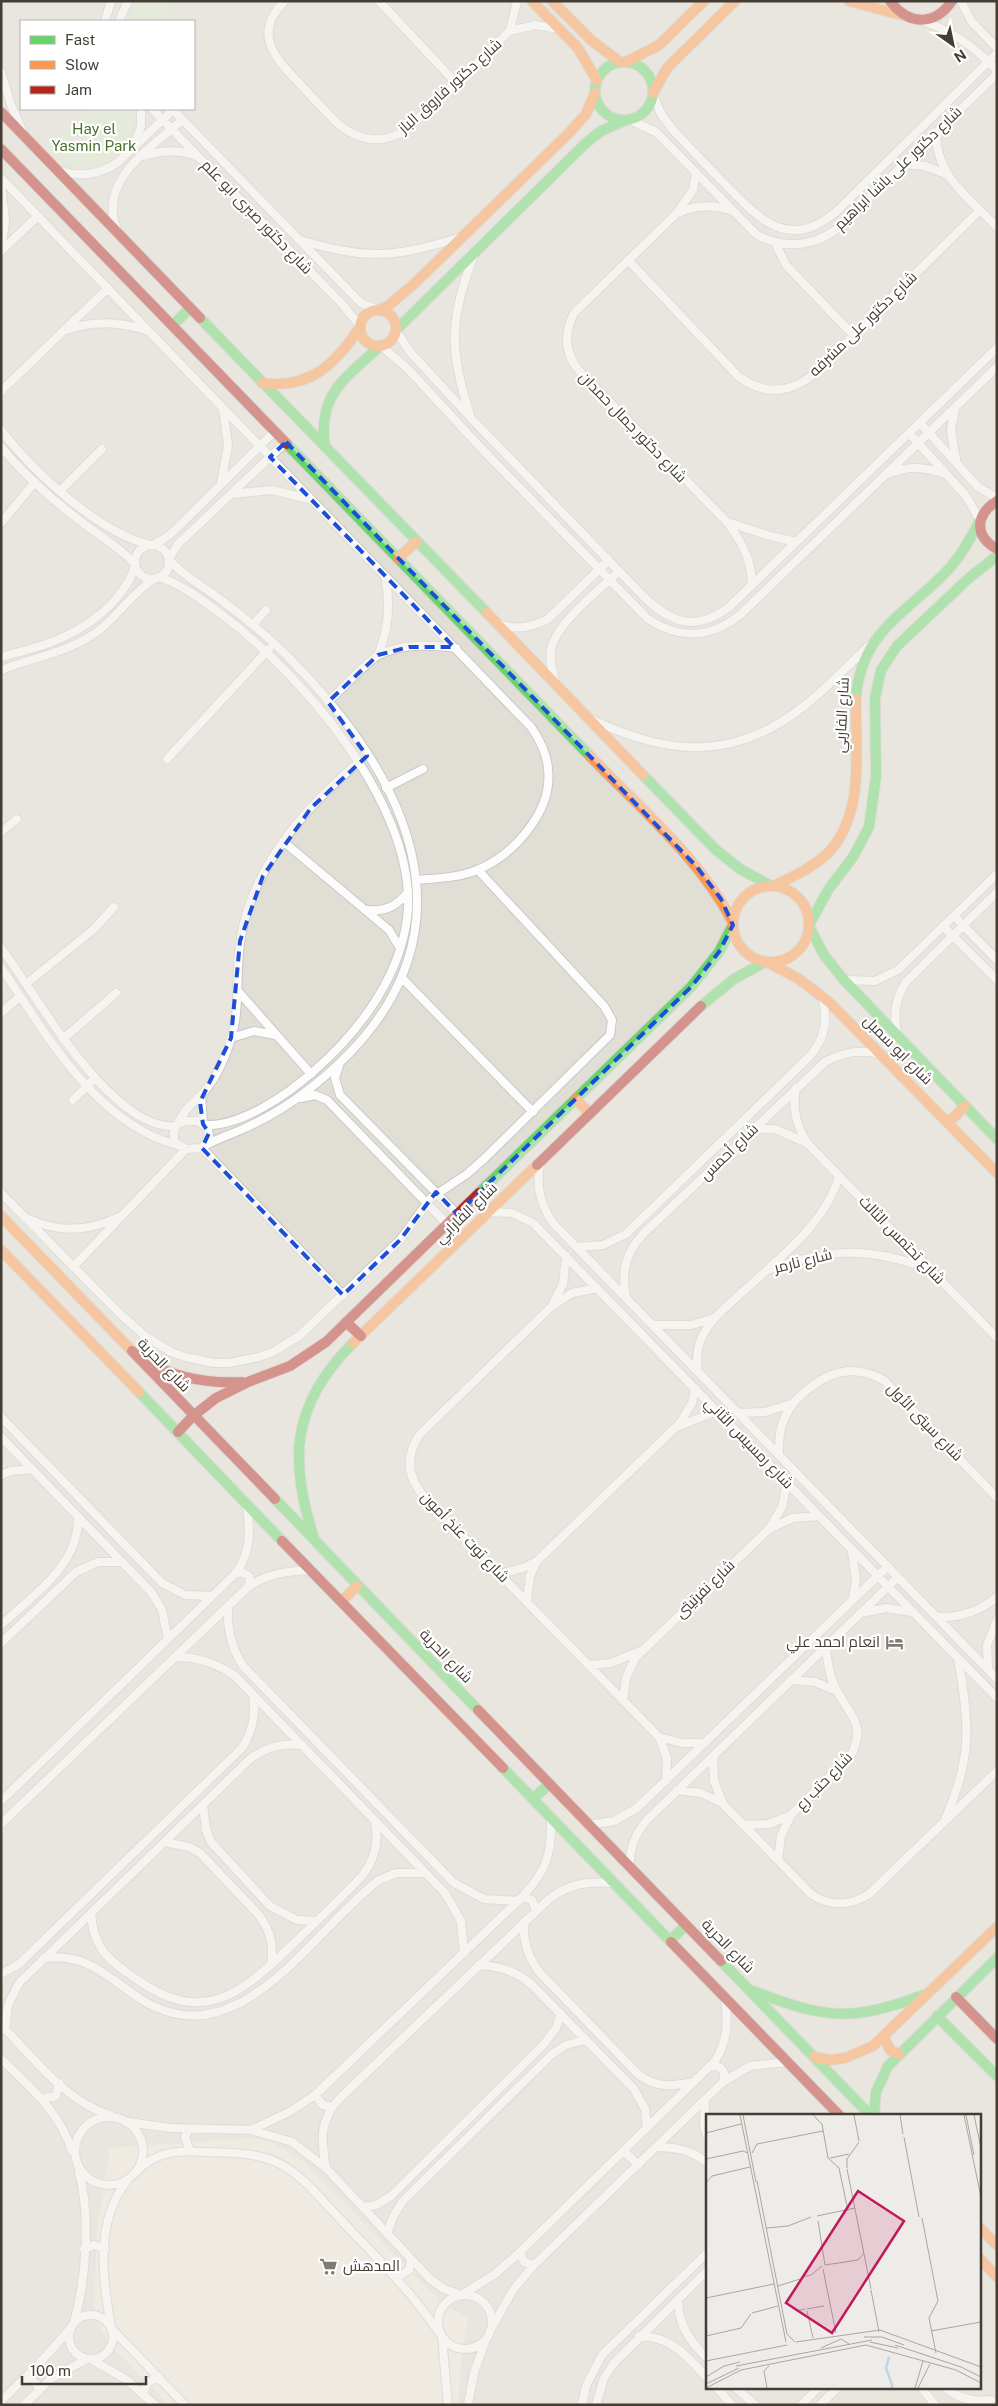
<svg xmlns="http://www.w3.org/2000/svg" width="998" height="2406" font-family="'Public Sans',Cairo,sans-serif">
<rect width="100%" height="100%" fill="#eeece8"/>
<path fill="#e1ded5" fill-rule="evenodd" d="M1 1H997V2405H1ZM21 21H194V109H21ZM707 2115H979V2387H707Z"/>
<path fill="#f0e8db" d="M251 2138 271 2142 303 2161 440 2301 468 2319 461 2362 458 2405H169L111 2346 100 2328 94 2306 97 2230 110 2148Z"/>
<path fill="#dbe6ca" d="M140 1H173L168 21H129L134 8Z
M90 109H133C140 136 107 172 79 167 65 165 57 155 47 145Z"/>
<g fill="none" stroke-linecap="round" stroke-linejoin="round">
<defs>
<path id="street" d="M285 1C252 33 274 57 299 83 311 96 324 110 337 123 358 141 380 145 405 131L510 31 535 25 559 29
M379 1 456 83
M961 1 971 21 997 48
M105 21 111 1
M119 21 128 1
M922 21C953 31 974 47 997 70
M510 31 517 1
M1 72 11 105 23 132
M653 95 661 114 673 130C689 147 706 165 723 182 758 218 789 254 838 210L997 53
M152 109 343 305 360 326
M172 109 354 296 361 303 378 310
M628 119 656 132 757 235C785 249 812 247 837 229L997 74
M936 132C936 177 968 197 997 227
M135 143 141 126V109
M144 156C162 150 179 149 196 156
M903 164 925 166 946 174
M59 171C81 177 98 175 117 163L173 110
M696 173 693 190 676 214 574 313C563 335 565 356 582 374L727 522C742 542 751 559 752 584
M1 178 531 727C540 740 547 753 548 769 553 811 514 855 477 870 458 878 437 878 417 880
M1 183 5 221 1 251
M678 213C695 205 712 204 730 210
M118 232C95 182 150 149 182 120
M300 240C365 260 397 258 461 237
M775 243 786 265 853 335
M1 251 38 216
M628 260 738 376C764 396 789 394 814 374L980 210
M66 330C94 320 120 321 148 331
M396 331 411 353 470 417 643 596C671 623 695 632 728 608L997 348
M381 346 407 368 481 448 648 619C680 640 712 638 741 614L997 367
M1 391 108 288
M955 408 951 430 956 460
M470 415C448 348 450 318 475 252
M920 423 978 487 997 498
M1 430C33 472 98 532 150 545
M909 433 966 496 980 520
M1 447C26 477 56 503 87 526 103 538 121 549 135 564
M888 474C908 465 925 467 945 474
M221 484 228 445 223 409
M61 490 102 449
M232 494 272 490 309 499
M727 522 770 536 796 542
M1 523 35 482
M135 562a17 17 0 1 1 34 0a17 17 0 1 1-34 0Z
M152 545 164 539 175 530 275 431
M169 559 178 544 286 442
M169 560C185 577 206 588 225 603 249 621 272 640 293 662 427 799 481 956 308 1090 289 1105 269 1117 247 1127 233 1134 218 1138 204 1146
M159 577C183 585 201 599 221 614 300 672 413 803 408 908 404 972 361 1030 314 1071 288 1094 241 1127 204 1125
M499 624C517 631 533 627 548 619L609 560
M253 625 266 610
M378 655C389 629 391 604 385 576
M1 657C17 652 34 649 49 643 85 630 123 603 135 566
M1 670C34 657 68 653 98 631 118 616 132 593 154 579
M556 685C553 673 549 662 551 650 556 622 599 591 619 571
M328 702C340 691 367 661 379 655 402 643 432 645 456 648
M593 720C669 756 735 761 804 706 827 688 847 666 869 646
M167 759 269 649
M386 788 423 769
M1 832 17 819
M284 842 389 930 400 948
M367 910C385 912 397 906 408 892
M954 916 997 960
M943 926 997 980
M1 948C36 994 111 1132 176 1126
M1 967C44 1031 96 1125 178 1145
M402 978 533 1112
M844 980 875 981 898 970 997 874
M26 984 94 929 114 907
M237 990 311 1074
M1 1013 20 996
M897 1036C894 1016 894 1000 906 982L997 892
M231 1038 254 1031 275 1035
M63 1039 116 993
M339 1066 335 1078 340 1095 457 1214
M796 1088C792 1109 796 1124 807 1143L997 1338
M201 1095 203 1124
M301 1098 315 1095 327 1100 447 1224
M73 1100 91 1082
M186 1121H198L208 1129 209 1138 202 1148 186 1149 174 1142V1129L178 1124Z
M178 1124C183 1111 191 1104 201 1095 215 1081 224 1060 230 1042 241 1010 235 976 240 944 249 871 304 808 358 763
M753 1129H775L807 1143
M202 1148 343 1295
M540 1163C536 1186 540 1204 553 1223L997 1679
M1 1193 116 1310 145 1336 171 1352 185 1357 214 1363H229L259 1357 273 1352 299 1336 400 1240 431 1198 467 1174 485 1158 610 1035 612 1020 604 1006 478 870
M488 1212 512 1213 533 1223 997 1698
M29 1219C59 1233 90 1231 119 1217
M577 1247 603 1245 626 1234 809 1057C826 1038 828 1019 822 996
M73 1267 186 1149
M768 1270C829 1248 866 1247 927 1268
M597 1288 572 1293 551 1307 420 1434C404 1457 408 1479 426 1499L659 1737 667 1758 666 1781
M626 1298C621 1272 625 1253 644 1233L825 1062C844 1052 860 1049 880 1054
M553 1304 563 1284 566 1256
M653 1325H691L715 1318
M697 1370C697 1359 697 1347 702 1337 710 1320 724 1309 737 1297 774 1262 825 1226 839 1176
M738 1413 765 1412 791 1404
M1 1417 162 1583 185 1595 212 1596
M679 1426 717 1411
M1 1437 152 1593 162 1610 168 1639
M779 1455C779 1441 779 1429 785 1417 790 1405 798 1398 807 1390 831 1370 857 1364 885 1381L997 1498
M1 1475 11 1471 32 1469
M771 1528 793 1518 819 1516
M852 1552 856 1580 853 1599
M235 1574 241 1572 249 1576 250 1582 248 1587
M500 1574 523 1568 537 1561 680 1423 692 1403 695 1388
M527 1601 530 1576 537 1561
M228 1606C227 1629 231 1647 243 1666L454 1883 484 1899 518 1901
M861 1613 886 1608 912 1612
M937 1617C960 1618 979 1612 997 1597
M1 1625C33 1595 80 1565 78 1516
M1 1643 76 1572 98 1562H122
M175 1657C198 1657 215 1663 234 1675L445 1893 461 1921 464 1953
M589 1665 611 1663 638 1652
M988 1669 987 1645 997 1620
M791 1680 815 1682 837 1691
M623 1700 626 1678 635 1658 769 1529 782 1507 787 1483
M659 1737 682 1743H705
M713 1756 714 1781 723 1804 811 1894C830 1907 848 1906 868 1895L997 1771
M677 1790 701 1793 722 1803
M1 1801 235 1574C252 1551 250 1531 247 1504
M203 1805 206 1830 211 1842 270 1906 297 1920 317 1921
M946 1817C973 1756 969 1722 958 1658
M1 1824 248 1587C268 1573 288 1571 312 1570
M589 1825 614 1821 637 1808 888 1566
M744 1825 769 1824 791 1815
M165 1842 189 1847 200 1853 259 1915C271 1932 274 1946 271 1965
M778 1859 781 1836 791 1815 851 1755C866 1725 851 1716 837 1691 829 1677 827 1661 826 1646
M630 1867C629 1848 635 1834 647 1820L898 1577
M522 1897 532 1900 536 1910
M91 1913C93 1949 109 1960 136 1979 203 2026 240 1995 291 1946 315 1923 339 1900 362 1876 375 1859 379 1843 375 1821
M524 1922C523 1942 528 1957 540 1973L638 2074C656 2089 673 2086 694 2082
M44 1958C87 1953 106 1976 139 1998 238 2063 311 1931 379 1880L396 1873H425
M479 1965C501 1966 519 1972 534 1987L634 2089 645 2109 647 2128
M1 1974 19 1964 242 1748C253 1731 256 1715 253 1695
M3 2027C34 2058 66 2102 110 2115
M5 2030 8 2005 19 1983 251 1758C267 1747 282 1743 302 1745
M1 2059C29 2086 60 2112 72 2151
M710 2067C721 2064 727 2072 723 2082
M315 2095 323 2105 332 2107
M43 2099 56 2096 59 2083
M705 2100 704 2125 707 2136
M75 2151a34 34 0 1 1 68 0a34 34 0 1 1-68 0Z
M128 2122 170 2128 251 2130 292 2142 326 2168 430 2279 444 2289 461 2295
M189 2129 185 2137 190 2151
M251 2130 291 2111 315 2095 522 1897C547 1871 552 1853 551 1817
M656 2147C675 2147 692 2150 707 2163
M624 2151 638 2165
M326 2168C321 2140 319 2120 340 2098L549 1899C570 1883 589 1881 615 1883
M136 2172C156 2151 178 2150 206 2152 231 2153 257 2152 280 2164 304 2176 322 2201 341 2220 376 2257 412 2292 440 2334
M363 2207 376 2205 391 2196 544 2044 556 2028 561 2014
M387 2234 393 2217 402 2202 551 2055 566 2045 585 2040
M84 2249 94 2245 105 2249
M520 2252 524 2262 534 2265
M395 2276H400L409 2270 411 2260
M463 2294 495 2274 520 2252 715 2061C728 2040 728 2022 725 1998
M438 2322a27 27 0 1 1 54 0a27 27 0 1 1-54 0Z
M678 2299C678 2325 689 2340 707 2358
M69 2337a22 22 0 1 1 44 0a22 22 0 1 1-44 0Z
M74 2323C86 2279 91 2217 79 2172
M111 2326C102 2279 95 2221 127 2181
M112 2329 185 2405
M490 2331 513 2290 534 2265 723 2082 750 2066 787 2062
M639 2336C671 2336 687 2356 707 2378
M442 2337 448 2405
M92 2360 127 2380 155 2405
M26 2378 36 2383 39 2390
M716 2387 732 2405
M735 2387 755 2405
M921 2387 935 2405
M944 2387C958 2398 973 2403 991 2400
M143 2393 148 2382 159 2377
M1 2401 38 2365 70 2329
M24 2405 52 2378 87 2359
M468 2405 474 2373 486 2339
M582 2405 586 2386 602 2355 707 2253
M596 2405 604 2378 614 2363 707 2271
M801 2405 819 2387
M820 2405 838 2387"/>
<path id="fast" d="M595 91a29 29 0 1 1 58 0a29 29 0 1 1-58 0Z
M200 318 487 613
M173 325 190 308
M396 330 586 143 601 131 626 120
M287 444 590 756
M325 447C317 394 345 379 380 346
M856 699C860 633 904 615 945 573 960 558 970 540 979 522
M643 775 715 849 740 869 771 886
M809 925 828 890 853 857 869 827 876 776 875 698 881 670 897 646 969 578 997 556
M809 926 824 955 844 980 997 1139
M701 1006 734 979 765 962
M479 1193 691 987 719 952 733 925
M139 1392 282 1541
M275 1499 478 1710
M314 1538C288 1459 292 1404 353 1343
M503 1768 671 1942
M533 1799 549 1784
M671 1940 686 1925
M721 1961 870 2115
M753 1991C824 2018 850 2023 923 1995
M937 2016 997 2076
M874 2115 876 2092 888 2066 997 1958"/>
<path id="slow" d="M532 1 578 48 597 81
M552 1 592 41 620 62
M849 1 901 15
M626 62 659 45 704 1
M653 93 667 68 735 1
M360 328a18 18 0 1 1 36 0a18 18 0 1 1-36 0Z
M379 310 388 306 414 284 569 133 586 114 595 93
M262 383C310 389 335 365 360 327
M398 558 416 542
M487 613 643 775
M590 756C640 808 699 857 733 922
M733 924a38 38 0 1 1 76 0a38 38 0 1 1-76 0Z
M774 886C792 877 812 868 827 854 866 814 855 751 856 699
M767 962 799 979 829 1002 997 1173
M576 1099 590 1114
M948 1123 965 1106
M1 1216 132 1351
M1 1250 139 1392
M353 1343 537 1165
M342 1601 357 1586
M884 2037 890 2050 899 2054
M814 2057 830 2060 845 2058 873 2046 997 1927
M979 2227 997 2245
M979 2258 997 2277"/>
<path id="jam" d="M890 1C908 25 934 27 952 1
M1 112 200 318
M1 149 287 444
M997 501C975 515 974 536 997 549
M537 1165 701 1006
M346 1322 361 1336
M132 1351 275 1499
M144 1360C175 1378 206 1384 242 1382
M178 1432 193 1416 216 1398 248 1382 290 1366 326 1342 479 1193
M282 1541 503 1768
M478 1710 721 1961
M671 1942 839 2115
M956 1997 997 2039"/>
</defs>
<use href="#street" stroke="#cac8c4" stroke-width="10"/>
<use href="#fast" stroke="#ccc9bf" stroke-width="12"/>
<use href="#slow" stroke="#ccc9bf" stroke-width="12"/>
<use href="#jam" stroke="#ccc9bf" stroke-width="12"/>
<use href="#street" stroke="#fcfcfc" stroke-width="8"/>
<use href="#fast" stroke="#63d668" stroke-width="10"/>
<use href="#slow" stroke="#ff974d" stroke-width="10"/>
<use href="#jam" stroke="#b3261e" stroke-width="10"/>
</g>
<path d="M0 0H998V2406H0ZM286 442 697 867 721 899 733 925 719 952 691 987 457 1214 436 1192 400 1240 343 1295 202 1148 209 1133 203 1124 200 1102 231 1038 240 941 263 876 311 808 367 756 328 702 378 655 409 647H454L270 457Z" fill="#eeece8" fill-opacity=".55" fill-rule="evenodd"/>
<path fill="none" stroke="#1d4ed8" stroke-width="4" stroke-dasharray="10 6" stroke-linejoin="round" d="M286 442 697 867 721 899 733 925 719 952 691 987 457 1214 436 1192 400 1240 343 1295 202 1148 209 1133 203 1124 200 1102 231 1038 240 941 263 876 311 808 367 756 328 702 378 655 409 647H454L270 457Z"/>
<defs>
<symbol id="hotel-bare" viewBox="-9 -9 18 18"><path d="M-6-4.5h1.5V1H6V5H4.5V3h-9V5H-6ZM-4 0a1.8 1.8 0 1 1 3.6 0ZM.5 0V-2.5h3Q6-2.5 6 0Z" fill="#7f7a74" stroke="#fff" stroke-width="2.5" paint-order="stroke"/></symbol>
<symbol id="supermarket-bare" viewBox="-9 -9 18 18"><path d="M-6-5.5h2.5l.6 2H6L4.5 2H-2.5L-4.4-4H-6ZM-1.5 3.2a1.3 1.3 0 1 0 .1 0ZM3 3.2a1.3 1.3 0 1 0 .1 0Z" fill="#7f7a74" stroke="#fff" stroke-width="2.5" paint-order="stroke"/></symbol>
</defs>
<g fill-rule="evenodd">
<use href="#hotel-bare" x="882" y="1630" width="25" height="25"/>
<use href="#supermarket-bare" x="316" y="2254" width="25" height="25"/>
</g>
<g text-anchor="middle" stroke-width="4.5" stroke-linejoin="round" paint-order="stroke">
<g font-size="15" fill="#433d35" stroke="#fff">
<text transform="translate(450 86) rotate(-42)" y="5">شارع دكتور فاروق الباز</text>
<text transform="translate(898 168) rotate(-44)" y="5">شارع دكتور على باشا ابراهيم</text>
<text transform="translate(257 217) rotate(46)" y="5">شارع دكتور صبرى ابو علم</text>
<text transform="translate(863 324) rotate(-44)" y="5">شارع دكتور على مشرفه</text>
<text transform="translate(633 427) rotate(46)" y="5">شارع دكتور جمال حمدان</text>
<text transform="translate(842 715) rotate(-87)" y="5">شارع الفاربي</text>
<text transform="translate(898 1050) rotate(45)" y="5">شارع ابو سمبل</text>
<text transform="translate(729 1152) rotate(-44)" y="5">شارع أحمس</text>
<text transform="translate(466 1213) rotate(-44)" y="5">شارع الفارابي</text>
<text transform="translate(902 1240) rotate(46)" y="5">شارع تحتمس الثالث</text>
<text transform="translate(803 1261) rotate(-14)" y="5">شارع نارمر</text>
<text transform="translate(164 1365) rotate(46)" y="5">شارع الحرية</text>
<text transform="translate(925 1422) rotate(46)" y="5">شارع سيتى الأول</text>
<text transform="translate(749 1443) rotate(46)" y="5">شارع رمسيس الثاني</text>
<text transform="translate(465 1537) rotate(46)" y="5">شارع توت عنخ أمون</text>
<text transform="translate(705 1589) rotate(-44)" y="5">شارع نفرتيتى</text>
<text transform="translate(446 1656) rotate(46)" y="5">شارع الحرية</text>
<text transform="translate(824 1781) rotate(-46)" y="5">شارع حتب رع</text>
<text transform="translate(728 1946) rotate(46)" y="5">شارع الحرية</text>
</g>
<g font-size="15" fill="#476f2e" stroke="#fff">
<text x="94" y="134">Hay el<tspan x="94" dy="17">Yasmin Park</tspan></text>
</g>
<g font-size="15" fill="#433d35" stroke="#fff" text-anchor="end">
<text x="880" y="1647">انعام احمد علي</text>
<text x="343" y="2271" text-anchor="start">المدهش</text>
</g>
</g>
<g transform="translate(706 2114)">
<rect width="275" height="275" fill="#eeece8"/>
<path fill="none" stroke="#bbd7e9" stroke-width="2.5" d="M183 243 180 254 187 274"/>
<path fill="none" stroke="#aaa6a0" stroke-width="1" d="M34 1 80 228M37 1 50 68M107 1 116 10 122 44 133 54 142 97M148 1 153 27M194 1 197 20M258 1 275 83M260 1 268 41M268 1 275 34M0 19 35 10M198 23 213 103M46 39 51 30 117 17M124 44 143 40M0 45 37 37 42 39M141 54V45L153 28M141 55 165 175M51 67 81 220 89 228M0 69 6 62 44 53M111 102 149 94M216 104 232 187 223 204 230 239M112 107 119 151M61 114 82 112 105 103M119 151 152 146 158 139M117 155 130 219M96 163 105 161 116 152M72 172 94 165M165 176 173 218M0 184 68 170M85 191 90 197 99 195M101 195 118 192M101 197 107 224M46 199 72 192M225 217 275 208M0 222 35 214 45 200M158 223H176L198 231M90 228 174 216 275 253M164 228 192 234M189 231 255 253 275 263M115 234 135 225 143 230M0 247 81 231M30 252 166 226M0 263 18 252 34 248M0 270 33 254M0 274 35 256 160 231 250 256 275 269M61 274 58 257 63 252M209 274 217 247M212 274 224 250"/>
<path fill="#c2185b" fill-opacity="0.15" stroke="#c2185b" stroke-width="2.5" d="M152 77 198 107 126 219 80 189Z"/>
<rect width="275" height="275" fill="none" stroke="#433d35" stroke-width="2.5"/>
</g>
<rect width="998" height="2406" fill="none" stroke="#433d35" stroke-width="5"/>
<rect x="20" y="20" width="175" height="90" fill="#ffffff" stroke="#b4b1ae"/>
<rect x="30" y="36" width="25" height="8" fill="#63d668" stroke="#b4b1ae"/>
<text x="65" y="45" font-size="15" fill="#433d35">Fast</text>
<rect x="30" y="61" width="25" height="8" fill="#ff974d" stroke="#b4b1ae"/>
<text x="65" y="70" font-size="15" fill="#433d35">Slow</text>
<rect x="30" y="86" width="25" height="8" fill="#b3261e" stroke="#b4b1ae"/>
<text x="65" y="95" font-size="15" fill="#433d35">Jam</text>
<g transform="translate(953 45) rotate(147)" stroke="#ffffff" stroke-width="4" paint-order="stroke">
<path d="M0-4L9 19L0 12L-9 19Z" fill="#433d35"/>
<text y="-8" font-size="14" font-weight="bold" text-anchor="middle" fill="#433d35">N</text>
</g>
<path d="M22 2376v8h124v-8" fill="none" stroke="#433d35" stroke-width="2.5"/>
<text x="30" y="2376" font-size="15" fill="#433d35" stroke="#ffffff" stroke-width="4" paint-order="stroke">100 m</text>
</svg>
